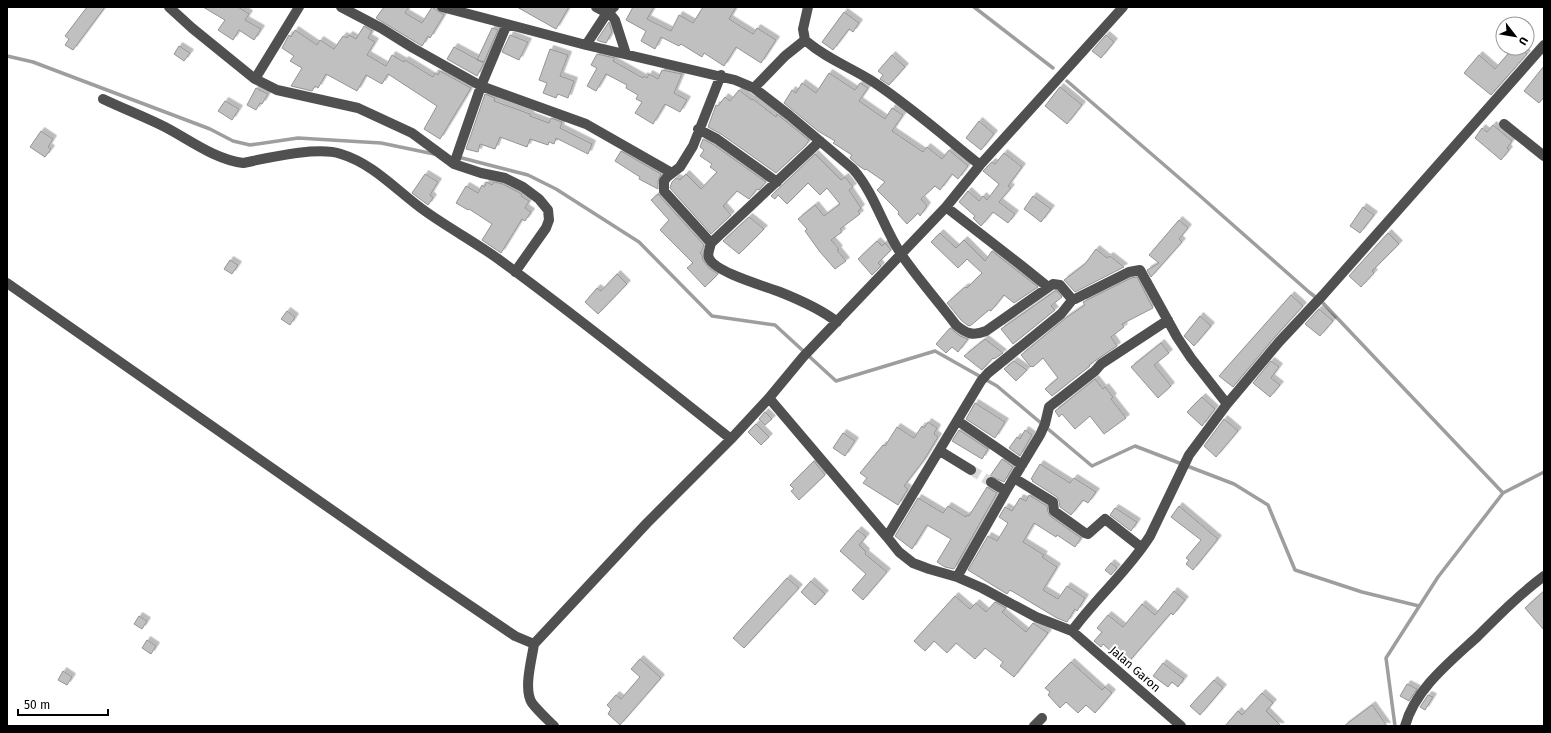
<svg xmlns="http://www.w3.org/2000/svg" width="1551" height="733" font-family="'Fira Sans',sans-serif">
<defs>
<filter id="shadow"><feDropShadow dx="3.5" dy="-3.5" stdDeviation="0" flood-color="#0004"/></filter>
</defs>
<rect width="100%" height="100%" fill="#fff"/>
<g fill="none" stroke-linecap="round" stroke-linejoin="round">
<path stroke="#9e9e9e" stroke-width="3.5" d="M974 7 1053 68
M7 56 33 62 210 129 233 141 250 145 298 138 381 143 434 154
M1067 81 1199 195 1309 292 1323 303 1503 493
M458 157 528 175 556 189 639 242 712 316 775 325 836 381 935 351 997 386 1092 466 1135 446 1234 484 1268 505 1295 570 1362 592 1419 606
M1395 726 1386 658 1438 577 1503 493 1544 472"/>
</g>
<path fill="#c0c0c0" stroke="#949494" filter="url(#shadow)" d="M87 7H105L73 50 65 45 69 39 65 36Z
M203 7H238L249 14 245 20 261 29 254 40 239 30 233 40 218 30 225 20Z
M384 7H409L405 13 422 23 432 7 444 15 430 38 428 36 422 46 376 18Z
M517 7H569L556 29Z
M633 7H654L647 19 671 31 679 15 693 23 703 7H736L729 19 753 34 757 28 776 40 761 63 736 47 724 66 704 53 702 57 681 44 679 46 661 37 655 49 641 41 646 31 626 20Z
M844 12 859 23 853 32 849 29 833 50 822 42Z
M609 22 612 32 606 43 599 41 597 40Z
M364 26 372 31 368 38 375 42 367 55 386 66 392 55 404 62 405 60 433 77 435 73 438 75 440 71 471 88 440 139 424 129 437 106 388 74 382 84 366 75 357 91 326 74 318 88 315 86 312 91 291 86 302 68 290 61 294 56 282 48 289 35 291 37 295 30 317 45 320 40 334 49 343 36 347 38 349 35 356 39Z
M492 28 498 30 484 62 477 60Z
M510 35 528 42 519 60 502 52Z
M1106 35 1114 42 1101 58 1092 51Z
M179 46 190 53 184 61 174 54Z
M454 47 484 63 477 76 447 59Z
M1513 48H1521L1527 54 1491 95 1464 73 1479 55 1495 69Z
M550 49 568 55 560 76 574 81 568 98 558 94 556 98 543 93 547 83 539 80Z
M597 54 615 58 613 61 643 78 644 76 647 78 649 74 658 79 662 70 682 74 674 93 687 100 680 112 665 104 653 124 635 113 642 102 636 99 638 95 626 88 627 85 606 74 596 91 587 86 597 68 591 65Z
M892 55 905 67 889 85 880 79 883 75 878 71Z
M1544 66V97L1539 103 1524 91Z
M829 73 855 90 860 83 868 88 859 101 885 119 892 108 903 115 892 131 923 152 927 147 942 159 949 150 968 166 958 179 952 174 940 190 935 186 921 199 927 206 920 216 918 213 907 224 898 214 899 212 877 190 885 182 866 169 865 170 859 166 850 158 852 155 833 143 835 141 818 131 784 103 792 90 796 93 802 83 816 93Z
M1060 87 1082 105 1067 124 1045 106Z
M256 88 268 94 262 104 260 103 256 110 247 105Z
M739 90 752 100 753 99 776 117 777 114 809 140 806 145 776 173 721 134 708 127 716 105 718 106 725 97 730 101Z
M485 94 495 98 494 101 530 114V116L549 123 551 118 562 122 560 128 592 144 588 154 556 138 554 144 549 142 548 145 530 139 527 147 500 137 495 149 480 144 478 152 466 149Z
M225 101 239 109 232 120 218 111Z
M979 121 994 134 981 150 966 138Z
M1493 125 1512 141 1507 148 1509 150 1501 160 1475 138 1482 128 1487 132Z
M41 131 53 139 48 147 51 149 45 157 30 147Z
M703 139 714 145 766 182 759 190 757 189 749 199 737 191 723 206 731 215 711 234 670 188 672 182 676 178 680 180 686 174 701 189 717 172 710 167 712 164 700 156 704 150 700 147Z
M621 151 661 174 658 181V189L639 179 640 177 615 161Z
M1004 153 1022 167 1008 186 1011 188 999 202 1015 214 1008 223 993 212 981 226 973 218 975 216 959 202 968 191 979 201 983 196 987 200 999 184 983 171 992 162 995 164Z
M815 154 841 180 845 177 853 187 849 190 861 208 858 211 860 214 840 229 842 232 831 240 839 249 837 250 846 261 835 269 820 252 805 231 807 229 798 219 815 205 824 216 840 204 827 188 820 195 808 183 787 204 778 195 775 199 771 196Z
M425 174 438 182 430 195 433 198 428 205 412 193Z
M487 182 492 185 494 182 503 184 520 193 522 194 521 196 529 201 525 208 531 212 525 221 522 219 501 253 482 240 492 224 469 209 468 210 456 203 466 186 478 193 482 185 484 187Z
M658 194 704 245 702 250 700 253 702 255 703 260 709 268 718 274 705 287 687 268 693 263 660 230 669 220 651 200Z
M1033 196 1051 209 1041 222 1024 209Z
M1363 207 1374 215 1360 233 1350 226Z
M749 217 764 229 739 254 723 241Z
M1179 220 1188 228 1179 239 1182 242 1151 277 1147 270 1159 263 1149 255Z
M940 233 956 248 964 240 985 261 992 251 1038 287 1014 303 1004 295 991 311 989 310 970 326 967 325 961 320 947 303 965 287 967 288 982 273 967 259 958 268 931 242Z
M1388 233 1399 244 1372 271 1374 273 1361 287 1349 276Z
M877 241 882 246 885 243 891 250 878 263 881 266 872 275 858 259Z
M1096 249 1107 258 1110 256 1124 267 1075 292 1064 280 1085 264Z
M230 260 238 265 232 274 224 269Z
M617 274 627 284 598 314 585 302 597 288 601 291Z
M1137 277 1153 308 1122 324 1124 327 1111 337 1117 346 1089 365 1090 366 1052 396 1045 389 1058 378 1043 358 1033 367 1032 366 1031 367 1021 355 1067 317 1085 305 1083 302 1131 278Z
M1055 291H1057L1062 297 1051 306 1055 310 1013 344 1001 329Z
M1291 295 1303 306 1274 338 1233 387 1219 376Z
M1319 309 1333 321 1320 336 1305 324Z
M287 311 295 317 290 325 281 319Z
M1200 316 1211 326 1194 346 1184 336Z
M950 328 960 336 968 339 958 352 952 347 946 353 936 344Z
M985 339 1003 353 994 359 993 358 982 370 964 356Z
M1161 343 1169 353 1154 365 1171 386 1158 398 1131 367Z
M1014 361 1027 370 1016 381 1004 369Z
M1271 361 1279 367 1271 378 1280 385 1270 397 1253 383Z
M1095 379 1103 389 1105 387 1113 397 1111 399 1126 418 1104 434 1090 416 1075 429 1062 414 1059 417 1055 411Z
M1202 397 1215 409 1202 426 1187 412Z
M975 403 1005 422 995 438 966 419Z
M765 412 772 419 765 425 759 419Z
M1224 419 1238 431 1216 457 1204 446Z
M928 422 937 428 934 434 938 437 924 460 904 486 908 489 898 505 863 483 867 478 860 473 883 445 885 446 897 427 914 438 922 426 924 428Z
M756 424 769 437 761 445 748 432Z
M959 430 988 449 982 459 952 441Z
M1025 430 1032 435 1020 456 1009 448 1017 437 1020 439Z
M843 433 855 441 845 456 833 448Z
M1002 459 1013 467 1004 482 990 476Z
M814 461 825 475 799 500 791 491 794 489 790 485Z
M1040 464 1070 483 1074 478 1096 492 1088 503 1083 500 1071 515 1060 507 1059 501 1057 497 1032 481 1033 480 1031 479Z
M987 487 997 493 954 569 945 567 937 562 951 539 927 525 912 549 895 536 918 498 943 513 948 506 966 517 967 515 969 516Z
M1029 495 1047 506 1048 512 1050 516 1081 538 1075 547 1057 535 1056 537 1034 523 1023 542 1044 555 1042 557 1057 567 1043 590 1058 599 1067 586 1085 598 1077 611 1075 609 1067 622 1057 618 1010 590 1007 594 968 570 988 536 997 541 1008 523 999 517 1005 507 1012 511 1020 498 1026 501Z
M1179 506 1218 539 1193 570 1186 564 1189 560 1186 558 1201 540 1171 517Z
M1115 508 1137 522 1131 531 1110 515Z
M858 530 866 537 859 545 866 552 865 554 887 572 863 600 852 590 866 574 840 551Z
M1111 563 1117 568 1111 575 1105 570Z
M787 578 799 588 744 648 733 638Z
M811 581 825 594 815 605 801 592Z
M1174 591 1185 600 1173 615 1171 613 1126 665 1103 644 1101 647 1094 641 1102 632 1097 628 1108 615 1123 627 1142 604 1155 615Z
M1544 591V630L1525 608Z
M955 596 970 609 976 603 986 612 995 602 1006 608 1002 612 1026 632 1033 623 1048 633 1014 677 1000 666 1003 662 985 648 975 659 956 643 947 653 934 641 925 651 914 641Z
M139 616 147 621 142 629 134 624Z
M147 640 156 646 151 654 142 648Z
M640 659 661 678 620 725 608 714 611 709 607 705 616 695 621 699 640 677 631 669Z
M1071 662 1102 690 1105 687 1112 693 1095 713 1086 705 1078 713 1066 702 1060 708 1048 695 1050 692 1045 688Z
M1163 663 1184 679 1178 687 1172 682 1168 687 1153 676Z
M63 671 72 677 67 685 58 680Z
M1214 680 1223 688 1200 715 1190 706Z
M1407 684 1417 689 1409 701 1400 696Z
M1262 693 1273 703 1266 711 1281 726H1225L1238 711 1242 715Z
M1428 695 1433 697 1425 710 1420 707Z
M1372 705 1387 726H1344Z"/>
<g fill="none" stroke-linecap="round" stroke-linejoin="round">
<path stroke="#d9d9d9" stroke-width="10" stroke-dasharray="10 5" stroke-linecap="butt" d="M971 470 991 482"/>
<path stroke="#505050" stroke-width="10" d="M169 7 192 28 255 79 277 90 358 108 412 133 454 164 481 173 505 178 523 187 539 199 548 210 549 220 546 228 515 272
M341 7 381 28 413 48 481 86 586 124 672 173
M442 7 586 45 735 80 754 88 789 115 853 169C875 194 883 227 901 254 918 279 938 301 956 325 967 334 973 336 986 331L1053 284 1060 285 1071 298 1075 299 1129 272 1140 270 1177 337 1191 358 1227 404
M596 7 611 15 615 20 626 54
M808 7 803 29 805 40C825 58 850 67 872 81 910 106 945 137 980 165
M586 45 607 13 614 7
M721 75 693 146 680 167 667 177 664 181V191L703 234 711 243C710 248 707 254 709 258 716 273 765 286 780 292 800 300 821 309 837 322
M255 79 299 7
M754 88 785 56 805 40
M103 99C124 109 145 117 165 127 190 140 214 159 243 163 268 158 317 146 341 154 374 164 398 192 425 211 450 229 477 243 501 261 579 318 655 379 731 439
M1504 124 1544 156
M698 129 717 139 777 182
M454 164 481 86 507 24
M946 207 1022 266 1048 287
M711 243 820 141
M7 283 428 577 515 636 534 644
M769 398 887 537 899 552 913 563 929 569 957 577 982 588 1036 617 1072 631 1181 726
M958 421 1022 465
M940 451 971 470
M1014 478 1053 502 1054 511 1085 533 1088 534 1105 519 1142 548
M991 482 1006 491
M887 537 981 381 988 373 1061 314 1073 299
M957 577 1006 491 1040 435 1045 424 1049 407 1095 371 1101 364 1168 320
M1072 631C1096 598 1128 571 1150 536L1189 455 1227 404 1279 342 1323 295 1544 45
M534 644 647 523 731 439 769 398 803 357 946 207 980 165 1123 7
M534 644C532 659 523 689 532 703 538 711 547 719 554 726
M1034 726 1042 718
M1405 726C1415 689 1451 661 1478 636 1499 615 1520 594 1544 576"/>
</g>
<g text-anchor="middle" stroke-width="4" stroke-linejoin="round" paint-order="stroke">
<g font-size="12" fill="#000" stroke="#fff">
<text transform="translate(1135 669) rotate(41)" y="4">Jalan Garon</text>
</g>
</g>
<rect width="1551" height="733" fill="none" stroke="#000000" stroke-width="16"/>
<g transform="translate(1515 36) rotate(121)"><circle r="19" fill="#ffffff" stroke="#999999"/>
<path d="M0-3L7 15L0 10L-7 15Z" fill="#000000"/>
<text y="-6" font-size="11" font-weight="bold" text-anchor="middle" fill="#000000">U</text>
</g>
<path d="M18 709v6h90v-6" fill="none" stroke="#000000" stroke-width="2"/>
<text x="24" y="709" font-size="12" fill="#000000" stroke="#ffffff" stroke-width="3" paint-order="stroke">50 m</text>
</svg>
